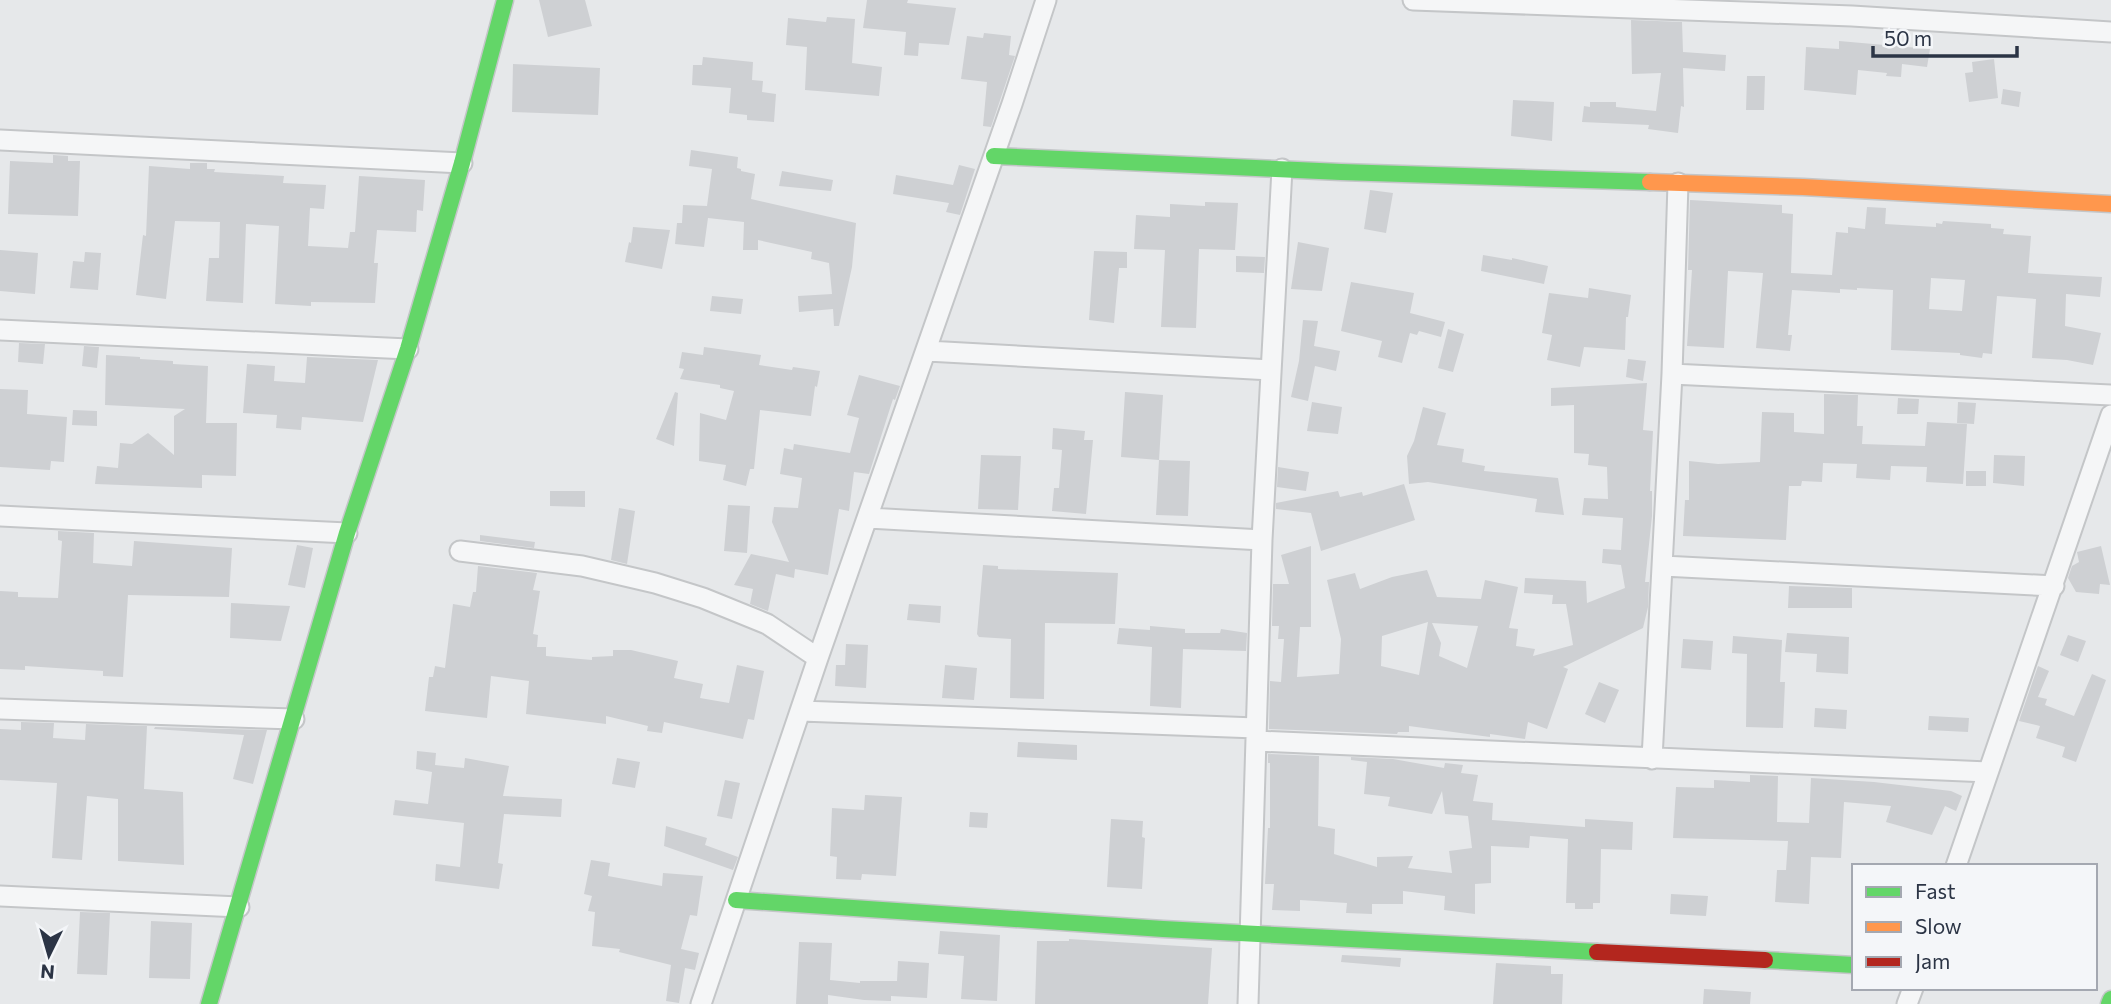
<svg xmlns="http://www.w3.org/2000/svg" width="2111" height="1004" font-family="Commissioner,sans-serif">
<rect width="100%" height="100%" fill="#e6e8ea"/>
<path fill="#ced0d3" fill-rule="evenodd" d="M539 0H585L592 26 548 37Z
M867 0H908L907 3 956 8 949 45 919 43 918 56 904 55 906 32 863 28Z
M827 17 855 19 852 63 882 67 879 96 805 90 807 47 786 45 788 18 826 22Z
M1631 20 1682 22 1683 52 1726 55 1725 71 1683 68 1684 107 1681 106 1678 133 1648 129 1649 125 1582 122 1584 106 1590 107V102H1616V107L1656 111 1661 73 1632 74Z
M984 33 1011 36 1009 55 1015 56 991 127 983 126 987 82 961 79 967 36 983 38Z
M1839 41 1930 49 1927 67 1902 64 1901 77 1886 76 1887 73 1858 70 1856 95 1804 90 1806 47 1839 49Z
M703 57 753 62 752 80 763 81 762 92 776 94 774 122 747 120V115L729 113 731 88 692 85 693 65H702Z
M1994 59 1998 98 1969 102 1965 73 1973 72 1972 62Z
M513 64 600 68 598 115 512 112Z
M1747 76H1765L1764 110H1746Z
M2003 89 2021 92 2019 107 2001 104Z
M1513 100 1554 102 1552 141 1511 136Z
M691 150 738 157 737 168 741 169V171L755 174 751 199 856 223 852 267 839 326H834L833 309 799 312 798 296 832 294 829 263 811 259 812 252 758 240V250H743L744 222 708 218 704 247 675 244 677 223H682L683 205 707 206 712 169 689 166Z
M53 155 68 156V161H80L78 216 8 214 10 161 53 163Z
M190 163H207V169H215L214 172 284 176 283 183 326 185 324 209 310 208 308 246 348 248 350 232H355L359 176 425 180 423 211 417 210 416 232 377 230 374 263H378L375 303 311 302V306L275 304 279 226 246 224 243 303 206 301 209 258H219L220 222 175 221 166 299 136 295 143 235 146 236 149 166 190 169Z
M959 165 975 169 960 215 946 212 949 203 893 194 896 175 953 185Z
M782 171 833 180 831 191 779 186Z
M1370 190 1393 193 1386 233 1364 229Z
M1690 200 1782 205V213L1793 214 1791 273 1832 275 1836 232 1848 233V227L1865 229 1867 207 1886 208 1885 224 1936 227V223L1942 224 1943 221 1991 224V228L2004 229 2003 234 2031 236 2028 273 2102 277 2100 297 2066 294 2065 326 2101 333 2093 365 2067 360 2032 358 2036 299 1997 296 1992 354 1983 353 1982 358 1960 355V353L1891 350 1893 290 1857 288V290L1840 289V293L1792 290 1788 335H1792L1790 351 1756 348 1763 273 1728 271 1724 348 1687 346 1692 270H1688ZM1931 278 1965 280 1962 311 1929 309Z
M1205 202 1238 203 1235 250 1199 249 1196 328 1161 327 1165 250 1134 249 1136 215 1170 217V204L1205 206Z
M633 227 670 230 662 269 625 262 629 242 631 243Z
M1298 242 1329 248 1322 291 1291 289Z
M0 250 38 253 35 294 0 291Z
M1094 251 1127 252V268H1119L1114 323 1089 320Z
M85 252 101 253 98 290 70 288 73 261 84 262Z
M1483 255 1512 260V258L1548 266 1544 284 1481 271Z
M1236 256 1265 257 1264 273 1236 272Z
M1351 282 1414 293 1410 313 1445 322 1441 337 1419 331 1417 335 1410 333 1402 363 1378 357 1382 341 1341 331Z
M1589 288 1631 295 1628 317H1626L1625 350 1584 347 1580 367 1547 360 1552 335 1542 333 1549 293 1588 298Z
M712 296 743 299 741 314 710 311Z
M1303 320 1318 321 1314 346 1340 351 1336 371 1315 366 1308 401 1291 397 1299 361Z
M1448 329 1464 334 1453 372 1438 368Z
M19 343 45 344 43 364 18 362Z
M84 346 99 347 97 368 82 366Z
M704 347 761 355 759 365 792 370 793 367 820 371 817 387 815 386 811 416 760 410 754 469H750L746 486 723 480 726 465 699 461 700 413 726 420 734 391 720 388V385L680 379 684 369 679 368 682 352 703 355Z
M106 355 140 357V359L173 361V364L208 366 206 423H237L236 476 202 475V488L95 484 97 466 118 468 120 443 132 444 148 433 174 455V416L185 409 105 405Z
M307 357 378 360 363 422 302 417 301 430 276 428 277 415 243 413 247 364 275 366 274 381 305 383Z
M1628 359 1646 361 1643 381 1626 377Z
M859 375 900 386 895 400 893 399 869 474 854 472 849 511 839 509 828 575 795 569 794 578 776 574 768 611 750 604 753 589 734 585 751 554 789 562 772 522 774 507 798 508 802 478 780 474 784 448 793 450 794 444 850 453 859 418 847 415Z
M1647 383 1643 430 1653 431 1650 491H1652V516L1645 582H1649L1648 607 1643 628 1563 667 1568 669 1547 729 1528 722 1525 739 1490 734V737L1409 726V732H1398L1397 734 1269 729 1270 681 1281 682 1284 639H1278L1279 626H1272L1273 584H1289L1281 555 1311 546V627H1300L1297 677 1339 674 1341 639 1327 580 1355 573 1360 589 1392 577 1427 570 1437 597 1481 599 1485 580 1518 587 1509 628 1518 629 1516 646 1535 649 1533 656 1573 645 1566 604H1552L1553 595 1524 593 1525 578 1586 581 1587 603 1625 588 1621 565 1602 563 1603 549 1621 550 1623 518 1582 515 1584 498 1608 499 1607 467 1588 465 1589 454 1574 453V405L1551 406V388ZM1428 622 1419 675 1381 666 1382 636ZM1432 623 1478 626 1467 668 1439 656 1441 643Z
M0 389 28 390 27 414 67 417 64 462 51 461 50 470 0 467Z
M675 392 678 393 674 446 656 439Z
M1125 392 1163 395 1159 460 1190 461 1188 516 1156 515 1159 460 1121 457Z
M1824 394 1858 395 1857 426H1863L1862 444 1925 446 1927 422 1967 424 1963 484 1926 482 1927 467 1891 466 1890 480 1856 478 1857 464 1823 463 1822 482 1802 481 1801 486H1789L1786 540 1683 536 1685 500H1689V461L1718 464 1760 462 1762 412 1794 413V432L1824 434Z
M1898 398 1919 399 1918 414H1897Z
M1312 402 1342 407 1338 434 1307 431Z
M1958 402 1976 403 1974 424 1957 423Z
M1423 407 1446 413 1437 445 1464 449 1462 462 1485 466 1484 471 1558 478 1564 515 1535 512 1537 499 1428 482 1409 484 1407 456 1414 441Z
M73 410 97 411V426L72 425Z
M1053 428 1085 431 1084 440H1093L1086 514 1052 511 1054 488H1059L1062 450 1052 449Z
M981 455 1021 456 1018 510 978 509Z
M1994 455 2025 456 2024 486 1993 483Z
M1278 467 1309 472 1306 491 1277 487Z
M1966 471H1986V486H1966Z
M1404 484 1415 520 1321 551 1311 513 1276 509V503L1338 491 1340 497 1362 492 1363 496Z
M550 491H585V507L550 506Z
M728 505 750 506 747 553 724 551Z
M619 508 635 511 627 564 611 560Z
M58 531 94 533 93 563 132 566 134 541 232 548 229 597 128 595 123 677 103 676V671L25 666V670L0 669V591L18 592V597L58 598 62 541 58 540Z
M480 535 535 542 534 548 480 541Z
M297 545 313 548 305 588 288 585Z
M2101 546 2110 585 2100 584 2099 594 2076 592 2068 578 2072 566 2079 562 2077 552Z
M983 565 998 566V569L1118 573 1115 624 1045 623 1044 699 1010 698 1011 639 979 637 977 634Z
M478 566 537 573 533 590 540 591 533 634 538 635 537 647H546V656L592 660V657L613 656V650H631L678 661 674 678 703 684 700 698 729 703 737 665 764 671 754 720 748 719 743 739 664 722 662 733 647 731 648 726 606 716V724L526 714 529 681 491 676 487 718 425 711 429 677H433L435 666 445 668 453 604 470 607 473 592H476Z
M1789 586 1852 588V608H1788Z
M231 603 290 606 281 641 230 638Z
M909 604 941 606 940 623 907 620Z
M1150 626 1185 629V633H1220L1221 629 1247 633 1246 651 1183 649 1181 708 1150 706 1152 647 1117 644 1119 628 1150 630Z
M1787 633 1849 637 1848 674 1816 672 1817 654 1785 652Z
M2068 635 2086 641 2078 662 2060 655Z
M1733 636 1782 640 1780 682H1785L1783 728 1746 727 1747 654 1732 653Z
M1683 639 1713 641 1711 670 1681 668Z
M846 644 868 645 866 688 835 686 836 665H845Z
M945 665 977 668 974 700 942 698Z
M2038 666 2049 671 2038 697 2047 699 2045 705 2074 716 2092 674 2106 680 2076 762 2062 757 2065 747 2036 738 2040 726 2019 721Z
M1599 682 1619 690 1605 723 1585 714Z
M1815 708 1847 710 1846 729 1814 727Z
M1929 716 1969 718 1968 732 1928 730Z
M21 722 54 723 53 738 85 740 86 724 147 726 144 789 183 792 184 865 118 861V799L87 796 82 860 52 858 57 783 0 780V729L21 730Z
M155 727 267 730 253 784 233 779 244 735 154 729Z
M1018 742 1077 745V760L1017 757Z
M417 751 436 753 435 765 464 768 465 758 509 766 503 796 562 799 561 817 504 814 498 863 503 864 499 889 435 881 436 864 460 867 464 823 393 815 395 800 428 804 432 772 416 769Z
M1268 754 1319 756 1318 826 1335 829 1334 854 1377 867V857L1413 856 1408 868 1452 873 1449 851 1472 848 1468 816 1445 814 1442 791 1432 814 1388 806 1390 797 1364 794 1367 762 1351 760V757L1393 759 1444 768 1445 763 1463 765 1461 773 1478 775 1473 801 1493 803 1492 820 1585 827V819L1633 822 1632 850 1601 849 1600 903H1593V909H1575V903H1566L1568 839 1530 836 1529 848 1491 846V883L1475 884V914L1444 910 1445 896 1403 891V904H1372V914L1346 913 1347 903 1300 900V911L1272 910 1274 884H1265L1268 828H1270V763H1268Z
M617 758 640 762 635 788 612 784Z
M1750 775 1778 776 1777 822 1809 823 1811 778 1874 782 1951 791 1962 796 1956 811 1945 806 1932 835 1886 822 1891 806 1844 802 1841 858 1811 857 1809 904 1775 902 1777 870H1786L1788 841 1673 838 1676 787 1714 788V780L1750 782Z
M725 780 740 783 732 819 717 816Z
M865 795 902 797 896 876 862 874 861 880 836 879 837 857 830 856 832 808 864 810Z
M970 812 988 813 987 828 969 827Z
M1111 819 1143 821 1142 837 1145 838 1142 889 1107 887Z
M666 826 707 838 705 845 738 857 733 870 664 846Z
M591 860 610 863 608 876 662 886 663 873 703 876 697 916 690 915 681 949 699 953 695 970 685 968 679 1003 666 1001 671 965 619 952 620 949 592 946 595 912 588 911 592 896 584 894Z
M1671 894 1708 896 1706 916 1670 914Z
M80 912 110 913 107 975 77 974Z
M151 921 192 923 190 979 149 978Z
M940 931 1000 935 997 1001 961 999 964 956 938 954Z
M1069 939 1212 948 1208 1004H1035L1037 941H1069Z
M799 942 832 943 830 980 860 983V981H897L898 961 929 963 927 998 891 996V1001L864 1000 828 995V1004H796Z
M1342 955 1401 958 1400 967 1341 962Z
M1496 963 1551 966V974H1563L1562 1004H1493Z
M1704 989 1751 992 1750 1004H1703Z"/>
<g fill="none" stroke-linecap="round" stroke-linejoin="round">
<defs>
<path id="street" d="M1413 0 1852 16 2111 32
M0 140 462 163
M0 330 408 349
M927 351 1271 370
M1672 374 2111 395
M0 516 347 533
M868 518 1262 540
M460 551 582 566 655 583 703 598 767 624 818 658
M1663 566 2054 586
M0 709 294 719
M801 711 1256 728
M1256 741C1500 750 1744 763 1988 772
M1652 759 1672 374 1678 183
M1956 866 2111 415
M0 896 239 907
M701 1004 818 658 1012 104 1046 0
M1248 1004 1262 540 1282 169
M1907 1004 1913 988"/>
<path id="fast" d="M994 156 1341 172 1650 182
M736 900 1163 929 1597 952
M1765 960 1854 965
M209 1004 347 533 408 349 462 163 505 0
M2109 1004 2111 999"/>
<path id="slow" d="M1650 182 1803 187 2111 204"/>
<path id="jam" d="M1597 952 1765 960"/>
</defs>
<use href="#street" stroke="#c4c6c8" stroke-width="23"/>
<use href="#fast" stroke="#c4c6c8" stroke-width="19"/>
<use href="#slow" stroke="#c4c6c8" stroke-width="19"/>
<use href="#jam" stroke="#c4c6c8" stroke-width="19"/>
<use href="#street" stroke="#f5f6f7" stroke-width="19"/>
<use href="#fast" stroke="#63d668" stroke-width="16"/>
<use href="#slow" stroke="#ff974d" stroke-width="16"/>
<use href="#jam" stroke="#b3261e" stroke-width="16"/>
</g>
<rect x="1852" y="864" width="245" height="126" fill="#f4f6f9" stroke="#a4a8b1" stroke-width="2"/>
<rect x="1866" y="887" width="35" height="10" fill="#63d668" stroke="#a4a8b1" stroke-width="2"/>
<text x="1915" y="899" font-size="21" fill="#2b3445">Fast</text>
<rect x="1866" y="922" width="35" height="10" fill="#ff974d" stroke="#a4a8b1" stroke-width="2"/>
<text x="1915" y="934" font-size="21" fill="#2b3445">Slow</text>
<rect x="1866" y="957" width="35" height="10" fill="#b3261e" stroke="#a4a8b1" stroke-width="2"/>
<text x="1915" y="969" font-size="21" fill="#2b3445">Jam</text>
<g transform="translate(49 955) rotate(185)" stroke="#f4f6f9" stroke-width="5" paint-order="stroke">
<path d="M0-5L12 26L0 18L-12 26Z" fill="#2b3445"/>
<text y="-10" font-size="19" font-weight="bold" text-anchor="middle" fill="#2b3445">N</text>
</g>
<path d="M1873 46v10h144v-10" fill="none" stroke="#2b3445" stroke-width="3.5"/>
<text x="1884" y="46" font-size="21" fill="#2b3445" stroke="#f4f6f9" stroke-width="5" paint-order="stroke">50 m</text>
</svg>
